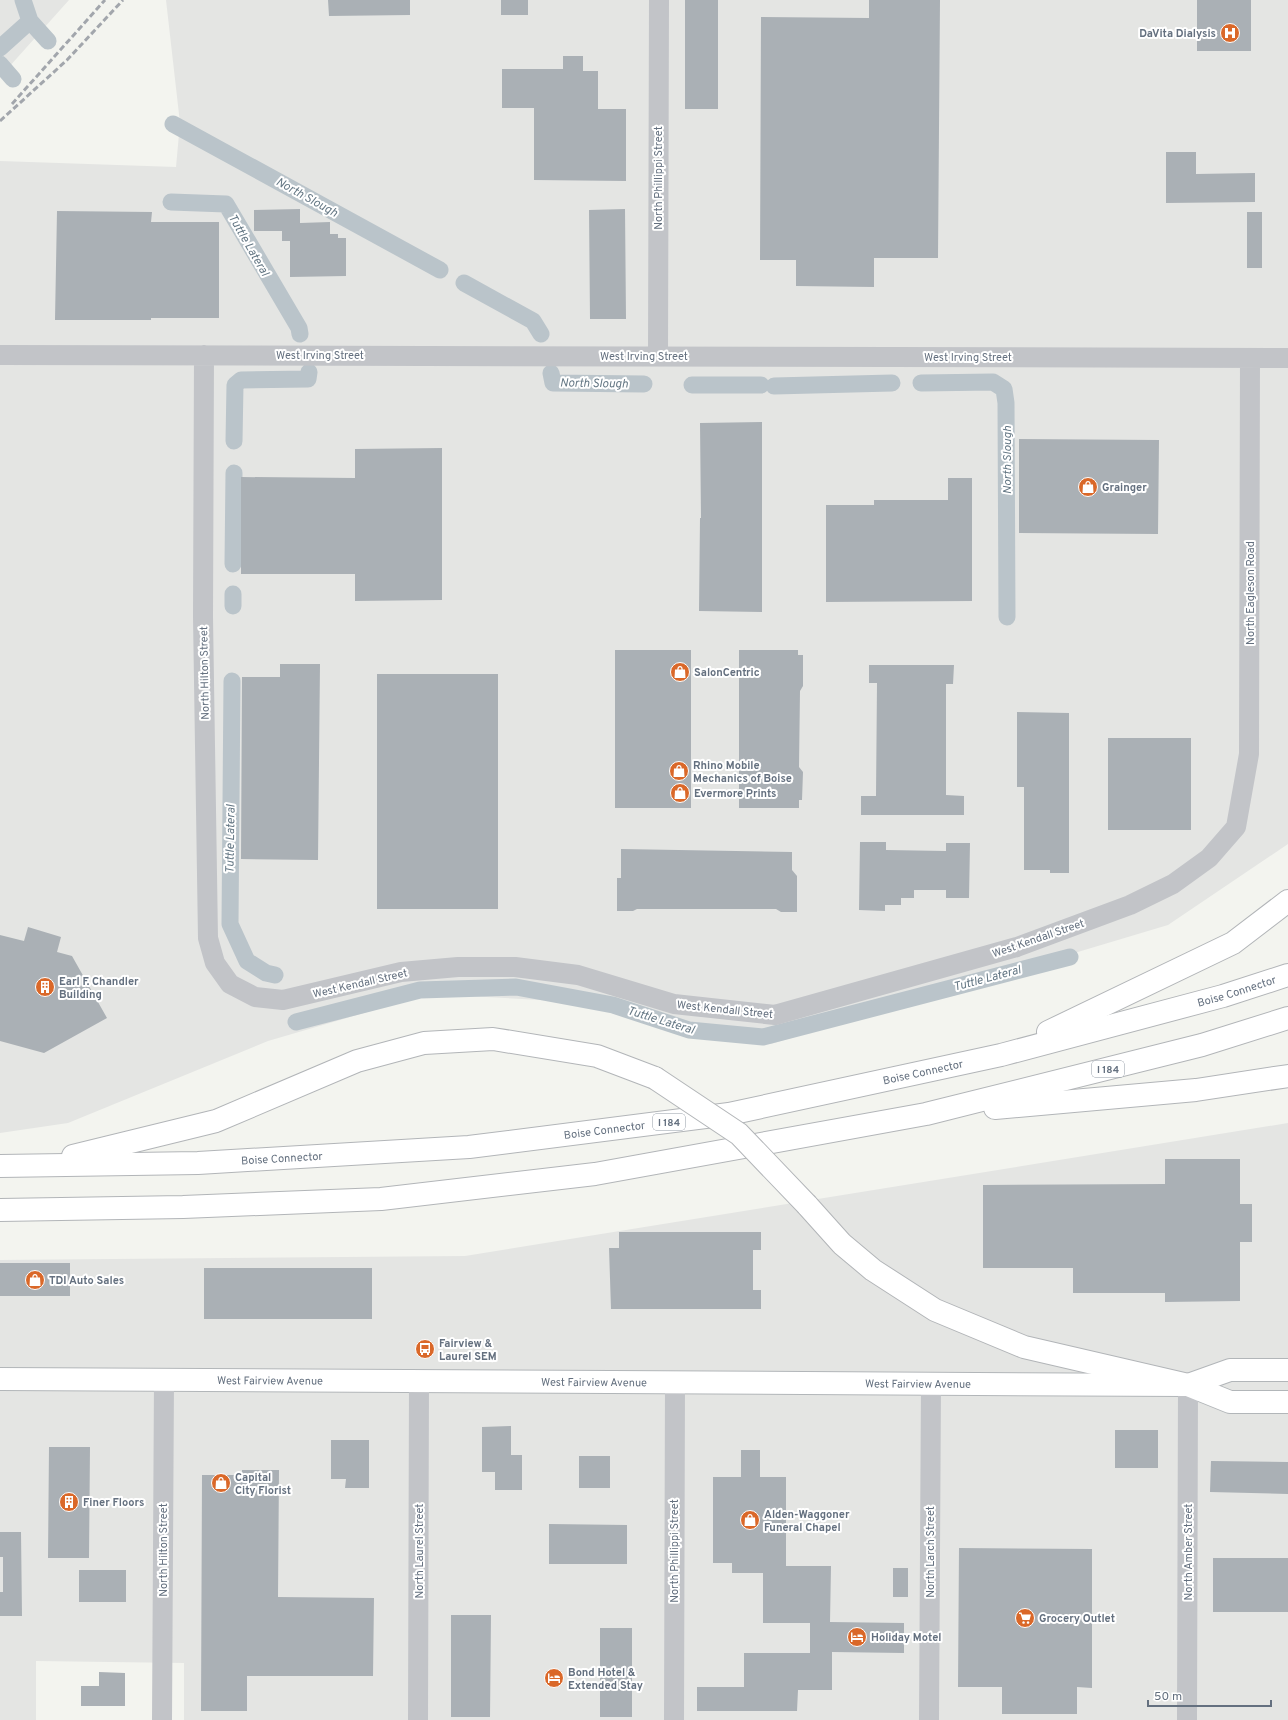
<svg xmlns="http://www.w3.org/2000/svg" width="1288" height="1720" font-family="Overpass,sans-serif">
<rect width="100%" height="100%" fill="#f3f4ef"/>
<path fill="#e4e5e3" d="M0 0H69L0 77Z
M166 0H1288V844L1168 925 771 1044 689 1038 578 1002 429 994 268 1041 68 1123 0 1133V161L176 167 180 123Z
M1288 1123V1720H184V1663L36 1661V1720H0V1260L465 1256Z"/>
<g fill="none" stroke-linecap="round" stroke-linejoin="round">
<path stroke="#bac4ca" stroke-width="17" d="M23 0 30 21 48 41
M0 48 30 21
M0 64 13 79
M173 124 440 270
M171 202 226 204 299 328 300 334
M464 283 533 321 541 334
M551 373 553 383 644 384
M921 383 993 382 1004 389 1006 403 1007 617
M692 385H761
M774 386 892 383
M234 441 235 385 241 380 308 379 309 372
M233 564 234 473
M233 606V594
M232 681 230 924 247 961 266 973 275 975
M296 1022 420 990 516 987 613 1005 689 1030 763 1037 1070 957"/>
</g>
<path fill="#aab0b5" d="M328 0H410V15L329 16Z
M501 0H528V15H501Z
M685 0H718V109H685Z
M869 0H940L938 258H874V287L796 286V260H760L761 17 869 18Z
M1197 0H1251V51H1197Z
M563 56H583V71H598V109H626V181L534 180V108H502V69H563Z
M1166 152H1196V174L1255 173V202L1166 203Z
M300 209V223L330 222V234H338V238H346V276L290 277V241H282V231H254V210Z
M625 209 626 319H590L589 210Z
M57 211 152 212 151 222H219V318H151V320H55Z
M1247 212H1262V268H1247Z
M762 422V612L699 611 700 518H701L700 423Z
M1019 439 1159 440 1158 534 1019 533Z
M442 448V600L355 601V574H241V477L355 478V449Z
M948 478H972V601L826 602V505H874V500H948Z
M615 650H691V808H615Z
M739 650H798V655H803V686L800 691 799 767 803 772 802 800H799V808H739Z
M280 664H320L318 860 241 859 242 677H280Z
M869 665H954L953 684H946V795L964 796V815H861V796H876L877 683H869Z
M377 674H498V909H377Z
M1017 712 1069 713V873H1050V870H1024V787H1017Z
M1108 738H1191V830H1108Z
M860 842H886V850L946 851V843H970L969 898H946V890H914V898H901V905H885V911L859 910Z
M621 849 792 852V870L797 876V912H781L776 909H637L633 911H617V878H621Z
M28 927 61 937 57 952 72 956 107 1018 44 1053 0 1041V935L24 941Z
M1165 1159H1240V1204H1252V1242H1240V1301L1165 1302V1293H1073V1268H983V1185L1165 1184Z
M619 1232H761V1250H753V1290H761V1309H611L609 1248H619Z
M0 1263H70V1296H0Z
M204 1268H372V1319H204Z
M511 1426V1455H522V1490H495V1472H482V1427Z
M1115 1430H1158V1468H1115Z
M331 1440H369V1488H345L346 1479H331Z
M49 1447H90L89 1558H48Z
M741 1450H760V1477H786V1566H831L830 1622 904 1623V1653L832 1652V1690H798L797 1711H697V1687H744V1653H810V1623H763V1573H732V1563H713V1477H741Z
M579 1456H610V1488H579Z
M1211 1461 1288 1462V1494L1210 1492Z
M242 1470H279L278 1597 374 1598 373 1676H247V1711H201L202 1475H242Z
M549 1524 627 1525V1564H549Z
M0 1532H21L22 1616H0V1592H3V1557H0Z
M959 1548 1092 1549V1688L1077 1687V1714H1002V1687H958Z
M1213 1558H1288V1612H1213Z
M893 1568H908V1597H893Z
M79 1570H126V1602H79Z
M451 1615H491L490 1717H451Z
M600 1628H632V1717H600Z
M99 1672 125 1673V1706H81V1686H99Z"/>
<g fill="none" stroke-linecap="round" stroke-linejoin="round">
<defs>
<g id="major">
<path id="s1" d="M0 1379 1188 1385 1230 1370H1288"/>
<path d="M1188 1385 1230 1402H1288"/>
</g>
<g id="highway">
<path d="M1048 1032 1233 943 1288 901"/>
<path d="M995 1108 1196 1090 1288 1076"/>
<path d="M73 1156 216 1121 357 1061 424 1043 493 1039 597 1056 655 1078"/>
<path id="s2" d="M0 1166 198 1163 469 1147 729 1114 1001 1055 1223 996 1288 975"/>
<path d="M807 1205 842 1244 873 1270 935 1310 1024 1347 1188 1385"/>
<path d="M0 1210 183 1207 381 1199 595 1174 926 1114 1202 1045 1288 1018"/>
</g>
</defs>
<use href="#major" stroke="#b2b6b9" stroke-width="24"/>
<use href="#highway" stroke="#b2b5b8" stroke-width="24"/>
<path stroke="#c2c4c8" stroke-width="20" d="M0 355 1288 358
M204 355 203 617 208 938 215 963 230 984 255 997 283 1000 401 972 458 967H515L578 975 674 1004 775 1015 1017 947 1130 905 1173 884 1209 858 1236 827 1249 754 1250 358
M658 356 659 0
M162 1720 164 1380
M418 1720 419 1382
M674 1720 675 1383
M929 1720 931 1384
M1187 1720 1188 1385"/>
<use href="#major" stroke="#fff" stroke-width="22"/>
<use href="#highway" stroke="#fff" stroke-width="22"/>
<path stroke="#a2a6ac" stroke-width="3" stroke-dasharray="6 3" stroke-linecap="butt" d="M12 104 105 0
M0 121 67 60 123 0"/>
<defs>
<path id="highway-bridge" d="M655 1078 739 1134 807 1205"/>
</defs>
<use href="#highway-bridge" stroke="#b2b5b8" stroke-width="24" stroke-linecap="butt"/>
<use href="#highway-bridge" stroke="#fff" stroke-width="22"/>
</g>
<defs>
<symbol id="hospital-disc" viewBox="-11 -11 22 22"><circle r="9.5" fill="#da6829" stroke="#fff"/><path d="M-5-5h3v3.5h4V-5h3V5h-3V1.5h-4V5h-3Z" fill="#fff"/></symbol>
<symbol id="shop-disc" viewBox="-11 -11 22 22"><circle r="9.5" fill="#da6829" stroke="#fff"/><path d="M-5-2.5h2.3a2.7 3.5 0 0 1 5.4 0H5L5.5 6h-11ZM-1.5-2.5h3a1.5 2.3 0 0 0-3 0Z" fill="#fff"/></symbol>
<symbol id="building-disc" viewBox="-11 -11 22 22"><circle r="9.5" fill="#da6829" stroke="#fff"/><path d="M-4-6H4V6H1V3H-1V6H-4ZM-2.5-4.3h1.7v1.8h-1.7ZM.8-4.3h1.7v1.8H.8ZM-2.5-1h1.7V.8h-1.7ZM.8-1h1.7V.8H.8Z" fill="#fff"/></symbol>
<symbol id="bus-disc" viewBox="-11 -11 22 22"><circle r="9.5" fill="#da6829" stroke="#fff"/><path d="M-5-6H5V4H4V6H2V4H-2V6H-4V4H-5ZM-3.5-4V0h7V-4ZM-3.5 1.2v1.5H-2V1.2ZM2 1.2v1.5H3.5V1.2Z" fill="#fff"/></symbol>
<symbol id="supermarket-disc" viewBox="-11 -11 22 22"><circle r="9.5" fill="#da6829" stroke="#fff"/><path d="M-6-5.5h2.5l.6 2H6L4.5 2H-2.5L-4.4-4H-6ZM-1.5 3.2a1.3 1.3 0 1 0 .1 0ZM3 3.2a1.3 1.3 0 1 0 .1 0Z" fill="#fff"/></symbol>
<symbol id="hotel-disc" viewBox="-11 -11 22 22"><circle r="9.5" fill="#da6829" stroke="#fff"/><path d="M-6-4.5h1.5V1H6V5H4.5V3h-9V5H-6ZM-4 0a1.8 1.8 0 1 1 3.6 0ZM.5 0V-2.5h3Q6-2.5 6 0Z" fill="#fff"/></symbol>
</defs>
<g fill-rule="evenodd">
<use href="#hospital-disc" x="1219" y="22" width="22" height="22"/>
<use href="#shop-disc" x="1077" y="476" width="22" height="22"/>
<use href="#shop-disc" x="669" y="661" width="22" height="22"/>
<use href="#shop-disc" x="668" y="760" width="22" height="22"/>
<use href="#shop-disc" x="669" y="782" width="22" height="22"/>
<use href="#building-disc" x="34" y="976" width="22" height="22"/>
<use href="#shop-disc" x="24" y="1269" width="22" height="22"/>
<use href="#bus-disc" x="414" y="1338" width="22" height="22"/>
<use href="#shop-disc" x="210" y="1472" width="22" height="22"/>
<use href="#building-disc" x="58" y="1491" width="22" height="22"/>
<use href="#shop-disc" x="739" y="1509" width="22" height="22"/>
<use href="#supermarket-disc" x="1014" y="1607" width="22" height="22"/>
<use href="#hotel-disc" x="846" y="1626" width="22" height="22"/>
<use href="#hotel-disc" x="543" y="1667" width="22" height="22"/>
</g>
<g text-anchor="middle" stroke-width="4" stroke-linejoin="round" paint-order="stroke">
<g fill="#fff" stroke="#929ba5" stroke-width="1">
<rect x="1092" y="1061" width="32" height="16" rx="3"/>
<rect x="653" y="1114" width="32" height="16" rx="3"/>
</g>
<g font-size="10" font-weight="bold" fill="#64707f">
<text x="1108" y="1073">I 184</text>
<text x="669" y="1126">I 184</text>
</g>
<g font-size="11" font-weight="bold" fill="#64707f" stroke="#fff" text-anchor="start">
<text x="1216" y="37" text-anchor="end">DaVita Dialysis</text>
<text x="1102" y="491">Grainger</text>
<text x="694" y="676">SalonCentric</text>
<text x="693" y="769">Rhino Mobile<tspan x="693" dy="13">Mechanics of Boise</tspan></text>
<text x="694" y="797">Evermore Prints</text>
<text x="59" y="985">Earl F. Chandler<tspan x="59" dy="13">Building</tspan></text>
<text x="49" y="1284">TDI Auto Sales</text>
<text x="439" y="1347">Fairview &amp;<tspan x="439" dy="13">Laurel SEM</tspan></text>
<text x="235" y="1481">Capital<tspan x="235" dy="13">City Florist</tspan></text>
<text x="83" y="1506">Finer Floors</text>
<text x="764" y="1518">Alden-Waggoner<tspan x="764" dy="13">Funeral Chapel</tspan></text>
<text x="1039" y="1622">Grocery Outlet</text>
<text x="871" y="1641">Holiday Motel</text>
<text x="568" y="1676">Bond Hotel &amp;<tspan x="568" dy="13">Extended Stay</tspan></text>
</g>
<g font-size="11" fill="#64707f" stroke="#fff">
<text transform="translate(658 178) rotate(-90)" y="4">North Phillippi Street</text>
<text x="320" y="359">West Irving Street</text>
<text x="644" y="360">West Irving Street</text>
<text x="968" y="361">West Irving Street</text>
<text transform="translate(1250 593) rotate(-90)" y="4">North Eagleson Road</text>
<text transform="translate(204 673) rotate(-91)" y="4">North Hilton Street</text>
<text transform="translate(1038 938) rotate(-19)" y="4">West Kendall Street</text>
<text transform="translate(360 983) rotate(-13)" y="4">West Kendall Street</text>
<text dy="4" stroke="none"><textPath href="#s2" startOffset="1254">Boise Connector</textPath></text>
<text transform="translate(725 1009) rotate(6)" y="4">West Kendall Street</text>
<text dy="4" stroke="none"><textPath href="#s2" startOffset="930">Boise Connector</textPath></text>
<text dy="4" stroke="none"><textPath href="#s2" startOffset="606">Boise Connector</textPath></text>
<text dy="4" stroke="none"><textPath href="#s2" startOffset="282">Boise Connector</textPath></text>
<text dy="4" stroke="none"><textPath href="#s1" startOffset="270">West Fairview Avenue</textPath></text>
<text dy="4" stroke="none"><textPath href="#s1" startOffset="594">West Fairview Avenue</textPath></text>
<text dy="4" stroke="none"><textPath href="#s1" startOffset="918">West Fairview Avenue</textPath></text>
<text transform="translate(163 1550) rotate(-90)" y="4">North Hilton Street</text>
<text transform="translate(419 1551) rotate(-90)" y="4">North Laurel Street</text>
<text transform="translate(674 1551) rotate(-90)" y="4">North Phillippi Street</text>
<text transform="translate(930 1552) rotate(-90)" y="4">North Larch Street</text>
<text transform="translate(1188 1552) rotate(-90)" y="4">North Amber Street</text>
</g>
<g font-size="12" font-style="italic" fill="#647784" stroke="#fff">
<text transform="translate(307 197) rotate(29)" y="4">North Slough</text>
<text transform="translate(249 245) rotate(60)" y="4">Tuttle Lateral</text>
<text transform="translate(594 383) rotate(1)" y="4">North Slough</text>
<text transform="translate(1007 460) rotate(-90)" y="4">North Slough</text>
<text transform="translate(230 839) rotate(-89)" y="4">Tuttle Lateral</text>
<text transform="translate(987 978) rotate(-15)" y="4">Tuttle Lateral</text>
<text transform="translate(661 1020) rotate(17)" y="4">Tuttle Lateral</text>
</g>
</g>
<path d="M1148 1700v6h123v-6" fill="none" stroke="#64707f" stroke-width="2"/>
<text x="1154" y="1700" font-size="12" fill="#64707f" stroke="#ffffff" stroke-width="3" paint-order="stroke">50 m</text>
</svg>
